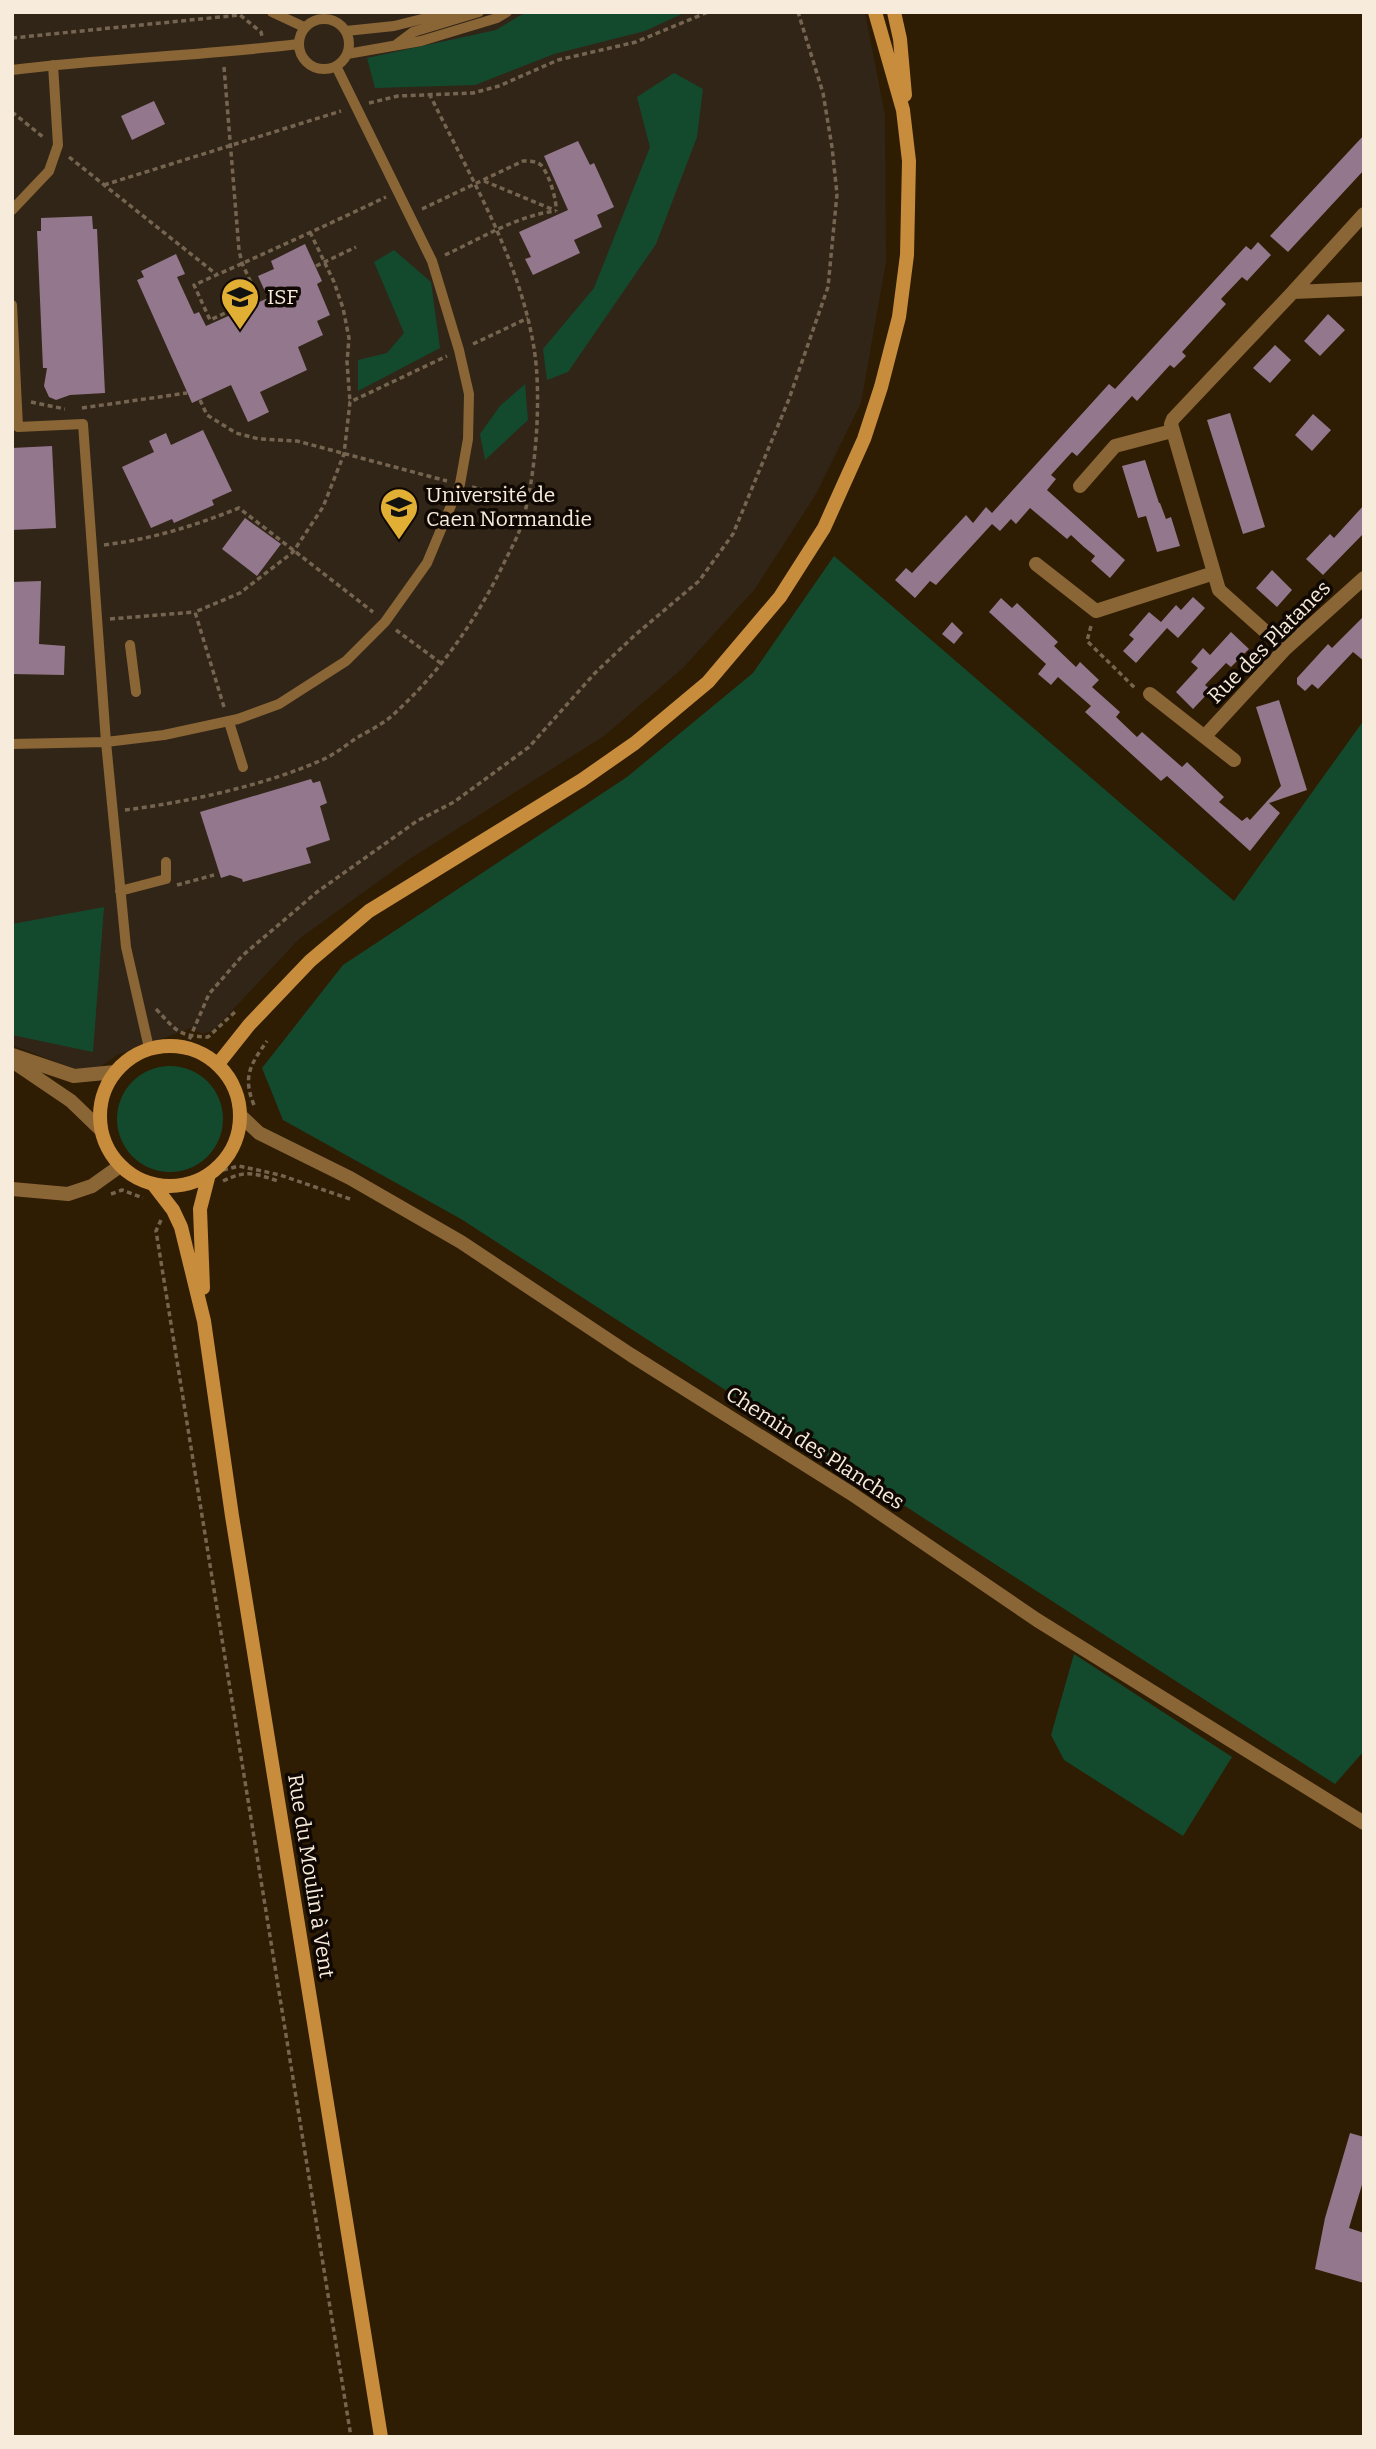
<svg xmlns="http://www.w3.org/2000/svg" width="1376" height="2449" font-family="Bitter,serif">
<rect width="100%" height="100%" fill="#2e1c03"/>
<path fill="#312517" d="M12 12H865L885 115 886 262 861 403 816 494 755 589 683 668 604 736 408 860 299 939 214 1030 203 1034 191 1028 117 1055 99 1068 84 1070 69 1067 12 1045Z"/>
<path fill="#134a2e" d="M526 12H686L645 31 554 54 475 85 375 88 367 58 496 30Z
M674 73 703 89 697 137 656 244 568 372 547 380 543 349 594 288 650 147 637 97Z
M394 250 431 282 440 348 358 391V360L387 353 404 333 374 262Z
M525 384 528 420 485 460 480 434 500 406Z
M834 556 1234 901 1364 720V1751L1335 1784 461 1219 283 1120 262 1068 343 965 627 777 753 673Z
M104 907 93 1052 12 1035V924Z
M117 1119a53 53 0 1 1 106 0a53 53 0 1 1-106 0Z
M1074 1654 1232 1757 1183 1836 1064 1760 1051 1735Z"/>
<path fill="#93778d" d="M154 101 165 124 132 140 121 116Z
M1364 135V170L1288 252 1270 236Z
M578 141 590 165 594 163 614 207 597 215 602 227 574 240 580 253 533 275 525 259 531 257 519 232 568 210 544 156Z
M92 216 93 229H97L105 393 70 395 56 400 49 397 44 386 47 368H43L37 231H41V218Z
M1258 242 1271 255 1247 281 1242 277 1221 299 1226 304 1182 352 1186 356 1174 368 1170 365 1137 401 1132 396 1077 456 1072 452 1051 475 1056 479 1047 490 1125 560 1110 578 1091 561 1095 556 1084 547 1071 535 1067 539 1030 508 1016 524 1011 519 1000 531 992 524 936 585 930 581 915 598 895 580 906 568 912 573 966 515 973 523 986 507 992 513 1109 384 1115 389 1246 246 1251 250Z
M305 244 322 281 317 284 330 315 317 321 323 335 298 347 307 370 260 392 269 412 248 422 231 385 192 403 137 280 144 277 141 271 176 254 185 274 177 277 194 314 199 312 206 326 268 298 258 276 274 269 271 261Z
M1328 314 1345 330 1320 356 1304 341Z
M1275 345 1291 360 1270 383 1253 368Z
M1230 413 1265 527 1243 534 1207 420Z
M1313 414 1331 430 1312 451 1295 435Z
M203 430 232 491 212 500 214 505 174 523 172 519 151 528 122 467 154 452 149 441 166 433 171 445Z
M52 446 56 528 12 530V448Z
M1145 460 1159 503H1160L1166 519 1171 517 1180 546 1157 552 1146 516 1138 518 1122 466Z
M1364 505V533L1323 575 1306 559 1330 534 1334 538Z
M245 518 281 544 257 576 222 549Z
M1272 570 1292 590 1277 607 1256 588Z
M41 581 39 644 65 646 64 675 12 674V582Z
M1193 597 1205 608 1178 638 1167 628 1136 663 1123 651 1134 639 1129 635 1149 612 1161 622 1176 605 1181 610Z
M1001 598 1012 608 1017 603 1058 642 1054 646 1076 667 1080 662 1099 680 1092 687 1120 712 1116 717 1137 737 1142 732 1182 767 1187 762 1224 797 1219 802 1242 821 1247 817 1250 820 1281 786 1256 707 1279 700 1307 790 1269 803 1280 813 1250 851 1167 776 1161 781 1085 712 1091 706 1058 677 1051 685 1038 674 1046 664 989 612Z
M1364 616V661L1353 652 1318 689 1312 684 1305 691 1297 684V678L1328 644 1332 648Z
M952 622 963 633 954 644 942 634Z
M1231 632 1249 649 1231 667 1226 663 1205 685 1211 690 1193 709 1176 692 1198 668 1191 662 1203 648 1210 655Z
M311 779 313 783 320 781 327 803 320 806 330 840 306 848 311 863 243 882 242 879 230 875 221 878 200 812Z
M1350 2133 1364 2137V2178L1349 2228 1364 2233V2283L1315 2269 1325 2218Z"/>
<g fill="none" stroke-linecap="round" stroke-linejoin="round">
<path stroke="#756550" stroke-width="3.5" stroke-dasharray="5 3.5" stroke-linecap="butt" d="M12 38 240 15 261 32 262 36
M224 67 239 250 242 263 258 298 210 320 194 285C259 256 323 227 386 197
M369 103 398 96 473 93 499 86 558 60 636 42 708 12
M12 112 43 137
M69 157 216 274
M484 181 554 210
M104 185 341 111
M422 209 523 161C529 161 536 161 541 165 549 174 557 200 556 211
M310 232 334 282 343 308 349 338 347 362 350 402
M445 255C480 239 518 215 556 211
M316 266 356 247
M473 344 528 318
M200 400 207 415 236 433 259 439 297 441 447 481
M31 402 65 409
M82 408 187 393
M472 487 527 501
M104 545C152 539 194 526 239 508L373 612
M110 619 195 612
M1091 626 1087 641 1135 688
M396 630 442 664
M224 707 195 612 240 593 293 552 323 507 344 454 350 402 447 356
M125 810C188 802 267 785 324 759 335 754 345 746 355 739 368 731 384 724 395 713 441 671 476 620 503 565 509 552 517 539 521 526 536 479 542 397 534 348 519 257 470 177 430 95
M177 885 214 875
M156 1009C176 1030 177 1036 208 1037L235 1012
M186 1047 209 994 242 956 317 892 417 821 454 802 529 747 595 673 635 635 699 581 733 534 789 399 828 287 837 194 832 147 823 93 798 12
M254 1105C242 1076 251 1064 267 1041
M223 1170 239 1166 280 1175 353 1200
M223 1181C246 1170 254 1173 278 1181
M111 1194 122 1190 143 1198
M161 1220 156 1231 351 2437"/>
<path stroke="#8a6536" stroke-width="10" d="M272 12 304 27
M299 44a25 25 0 1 1 50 0a25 25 0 1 1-50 0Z
M346 31 394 26 450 12
M397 44 413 32 479 12
M347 54 421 41 497 18 507 12
M12 70C107 58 203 56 298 44
M12 210 49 171 58 145 53 65
M12 305 18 427 83 424 106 742 164 735 238 719 279 704 346 661 385 622 427 563 460 484 468 439 469 394 459 350 432 261 336 66
M130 645 136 692
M229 722 243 767
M12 744 106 742 126 947 149 1048
M120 891 166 879V862"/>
<path stroke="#8a6536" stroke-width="14" d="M1293 292 1364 214
M1080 486 1115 446 1172 431
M1036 564 1096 611 1214 573
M1285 649 1219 590 1171 424 1173 419 1293 292 1364 289
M1150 694 1234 760
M1205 736 1285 649 1364 578
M12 1055 74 1076 115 1072
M12 1061 71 1101 100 1129
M241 1116 259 1133 350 1178 461 1242 631 1355 852 1494 1037 1620 1364 1823
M12 1189 68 1194 92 1186 120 1166"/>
<path stroke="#c78c3c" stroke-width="14" d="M894 12 900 39 905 95
M100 1116a70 70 0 1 1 140 0a70 70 0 1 1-140 0Z
M218 1064 249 1025 310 961 369 911 582 780 635 743 708 682 780 597 824 528 864 439 881 387 899 317 907 255 909 161 903 110 875 12
M153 1184 173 1210 181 1227 204 1321 232 1516 381 2437
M203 1288 200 1209 209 1174"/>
</g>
<defs>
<symbol id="university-pin" viewBox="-11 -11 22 30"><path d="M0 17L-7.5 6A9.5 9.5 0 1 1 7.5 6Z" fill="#e1af34" stroke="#100802"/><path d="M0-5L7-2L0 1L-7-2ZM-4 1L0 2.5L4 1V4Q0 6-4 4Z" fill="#111"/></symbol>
</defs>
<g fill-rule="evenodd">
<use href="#university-pin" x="218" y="275" width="44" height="60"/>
<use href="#university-pin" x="377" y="485" width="44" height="60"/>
</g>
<g text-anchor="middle" stroke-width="7" stroke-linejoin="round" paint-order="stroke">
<g font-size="21" fill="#f7ebdc" stroke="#100802" text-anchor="start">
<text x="267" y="304">ISF</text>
<text x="426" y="502">Université de<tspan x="426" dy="24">Caen Normandie</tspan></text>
</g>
<g font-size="21" fill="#f7ebdc" stroke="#100802">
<text transform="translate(1269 642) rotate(-45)" y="7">Rue des Platanes</text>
<text transform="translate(815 1448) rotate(33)" y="7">Chemin des Planches</text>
<text transform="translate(311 1876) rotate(81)" y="7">Rue du Moulin à Vent</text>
</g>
</g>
<rect width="1376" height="2449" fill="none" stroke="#f7ebdc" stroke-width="28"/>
</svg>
